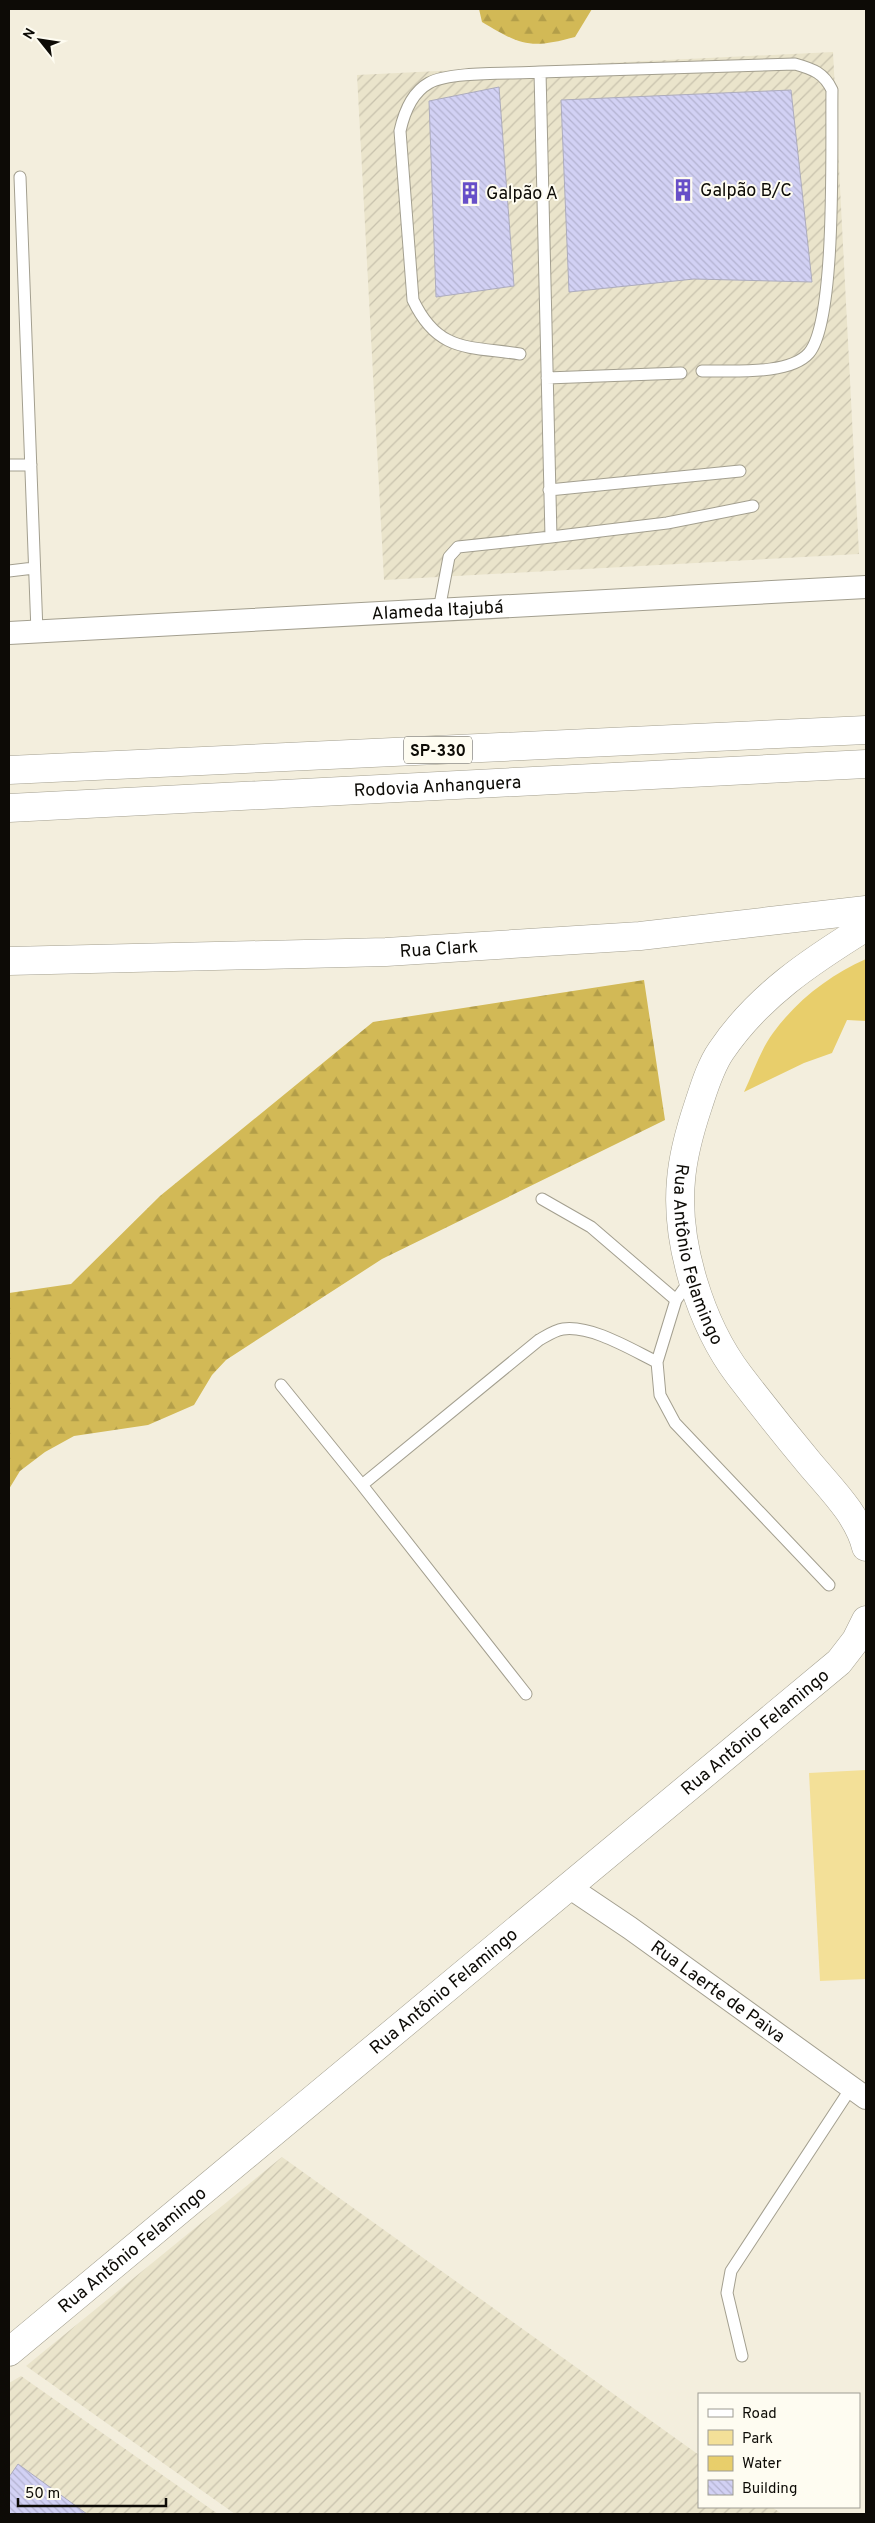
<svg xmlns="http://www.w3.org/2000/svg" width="875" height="2523" font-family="Overpass,sans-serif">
<defs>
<pattern id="industrial-furrows" width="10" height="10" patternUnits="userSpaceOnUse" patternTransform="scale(1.25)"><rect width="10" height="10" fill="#eae4cb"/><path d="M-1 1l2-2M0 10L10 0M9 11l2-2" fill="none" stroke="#c8c2ad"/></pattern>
<pattern id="forest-firs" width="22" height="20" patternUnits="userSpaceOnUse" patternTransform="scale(1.25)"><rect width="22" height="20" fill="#d2b956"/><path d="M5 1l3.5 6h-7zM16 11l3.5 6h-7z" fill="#b39e49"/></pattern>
<pattern id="building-back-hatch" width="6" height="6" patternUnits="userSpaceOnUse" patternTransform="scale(1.25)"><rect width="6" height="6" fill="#d2d1f4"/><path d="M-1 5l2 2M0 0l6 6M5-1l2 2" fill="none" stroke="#b3b2d0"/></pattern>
</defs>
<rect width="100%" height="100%" fill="#f3eedd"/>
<path fill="url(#industrial-furrows)" d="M833 52 859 554 384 580 357 75Z
M282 2157 699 2455V2507H772L782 2514H235L26 2366Z
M21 2376 218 2514H9V2383Z"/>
<path fill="#f3e098" d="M866 1770V1979L820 1981 809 1773Z"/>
<path fill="url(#forest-firs)" d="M479 9H592L575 37C530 49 522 46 482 22Z
M644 980 665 1120 382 1259 226 1360 212 1375 194 1405 148 1425 74 1436 45 1452 20 1471 9 1489V1293L71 1284 160 1196 373 1022Z"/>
<path fill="#e8ce6b" d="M866 959V1021L847 1020 832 1053 804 1063 744 1092C753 1073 761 1049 773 1033 797 1000 830 975 866 959Z"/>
<path fill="url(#building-back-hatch)" stroke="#adacbd" d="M499 87 514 286 436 297 429 101Z
M791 90 812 282 694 279 569 292 561 100Z
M18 2464 87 2514H9V2477Z"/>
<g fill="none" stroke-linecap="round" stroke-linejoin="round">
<defs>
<path id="lane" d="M20 177 37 632
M520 354C469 346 438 353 413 300L400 131C404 113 411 93 429 83 450 71 513 74 540 72
M547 378 681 373
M9 465H31
M549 490 740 471
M551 537 667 523 753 506
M9 571 34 568
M439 610 449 557 458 547 551 537 540 72 795 64C813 69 824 73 832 90 831 140 837 320 809 353 789 376 730 370 702 371
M542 1199 591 1227 676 1300
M691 1279 676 1300 657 1362 660 1395 675 1423 829 1585
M281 1385 362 1485
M526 1694 362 1485 539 1340C546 1336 555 1330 563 1329 592 1325 632 1350 657 1362
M742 2356 727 2293 731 2271 851 2088"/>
<g id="street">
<path id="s1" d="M9 633 866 587"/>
<path id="s2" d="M569 1887 630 1928 866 2098"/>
</g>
<g id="secondary">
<path id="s3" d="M866 927C811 961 758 996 721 1051 710 1067 704 1088 698 1106 690 1130 683 1155 681 1180 675 1243 701 1325 739 1375 762 1405 786 1435 810 1464 831 1489 858 1515 866 1547"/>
<path id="s4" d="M9 961 386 952 640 936 866 910"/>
<path id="s5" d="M9 2352 839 1662 856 1640 866 1620"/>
</g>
<g id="highway">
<path d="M9 770 866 730"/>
<path id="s6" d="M9 808 866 764"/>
</g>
</defs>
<use href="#lane" stroke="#a39f8f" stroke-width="13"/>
<use href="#street" stroke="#a39f8f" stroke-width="24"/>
<use href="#secondary" stroke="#a39f8f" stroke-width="29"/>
<use href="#highway" stroke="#a39f8f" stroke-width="29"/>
<use href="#lane" stroke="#fff" stroke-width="11"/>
<use href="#street" stroke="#fff" stroke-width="22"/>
<use href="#secondary" stroke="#fff" stroke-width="28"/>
<use href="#highway" stroke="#fff" stroke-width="28"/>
</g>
<defs>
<symbol id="building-bare" viewBox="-9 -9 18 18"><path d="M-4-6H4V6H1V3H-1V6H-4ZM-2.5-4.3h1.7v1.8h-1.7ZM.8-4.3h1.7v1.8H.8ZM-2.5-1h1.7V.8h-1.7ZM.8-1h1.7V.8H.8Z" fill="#674fc8" stroke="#fefcf1" stroke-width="2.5" paint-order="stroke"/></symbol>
</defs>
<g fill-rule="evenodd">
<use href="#building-bare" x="667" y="174" width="32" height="32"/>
<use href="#building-bare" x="454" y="177" width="32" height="32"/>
</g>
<g text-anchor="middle" stroke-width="4" stroke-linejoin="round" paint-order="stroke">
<rect fill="#fefcf1" stroke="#55534c" stroke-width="1" x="404" y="736.5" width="68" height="27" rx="4"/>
<g font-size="16" font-weight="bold" fill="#0d0b06">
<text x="438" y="756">SP-330</text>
</g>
<g font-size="18" fill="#0d0b06" stroke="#fefcf1" text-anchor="start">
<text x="700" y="196">Galpão B/C</text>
<text x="486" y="199">Galpão A</text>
</g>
<g font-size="18" fill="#0d0b06" stroke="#fefcf1">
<text dy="6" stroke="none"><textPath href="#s1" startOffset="429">Alameda Itajubá</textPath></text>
<text dy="6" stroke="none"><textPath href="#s6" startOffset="429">Rodovia Anhanguera</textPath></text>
<text dy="6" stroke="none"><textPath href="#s4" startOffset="430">Rua Clark</textPath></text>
<text dy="6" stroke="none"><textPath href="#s3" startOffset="405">Rua Antônio Felamingo</textPath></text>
<text dy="6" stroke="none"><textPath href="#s5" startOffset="970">Rua Antônio Felamingo</textPath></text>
<text dy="6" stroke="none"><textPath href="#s5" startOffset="565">Rua Antônio Felamingo</textPath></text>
<text dy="6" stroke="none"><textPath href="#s2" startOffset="182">Rua Laerte de Paiva</textPath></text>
<text dy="6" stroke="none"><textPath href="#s5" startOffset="160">Rua Antônio Felamingo</textPath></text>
</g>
</g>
<rect width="875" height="2523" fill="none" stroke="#0d0b06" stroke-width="20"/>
<rect x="698" y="2393" width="162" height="115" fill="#fefcf1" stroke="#9e9c93"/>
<rect x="708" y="2409" width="25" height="8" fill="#ffffff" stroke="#9e9c93"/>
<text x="742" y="2418" font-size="15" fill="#0d0b06">Road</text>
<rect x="708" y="2430" width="25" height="15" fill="#f3e098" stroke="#9e9c93"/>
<text x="742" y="2443" font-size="15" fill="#0d0b06">Park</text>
<rect x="708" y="2456" width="25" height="15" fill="#e8ce6b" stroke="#9e9c93"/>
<text x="742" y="2468" font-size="15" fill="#0d0b06">Water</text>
<rect x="708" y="2480" width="25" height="15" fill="url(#building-back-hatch)" stroke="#9e9c93"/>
<text x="742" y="2493" font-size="15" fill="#0d0b06">Building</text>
<g transform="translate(40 40) rotate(300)" stroke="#fefcf1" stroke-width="4" paint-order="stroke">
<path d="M0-4L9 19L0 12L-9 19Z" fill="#0d0b06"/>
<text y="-8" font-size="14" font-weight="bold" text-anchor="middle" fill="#0d0b06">N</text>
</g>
<path d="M18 2498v8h148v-8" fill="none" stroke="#0d0b06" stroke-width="2.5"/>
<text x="25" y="2498" font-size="15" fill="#0d0b06" stroke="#fefcf1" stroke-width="4" paint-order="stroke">50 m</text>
</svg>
